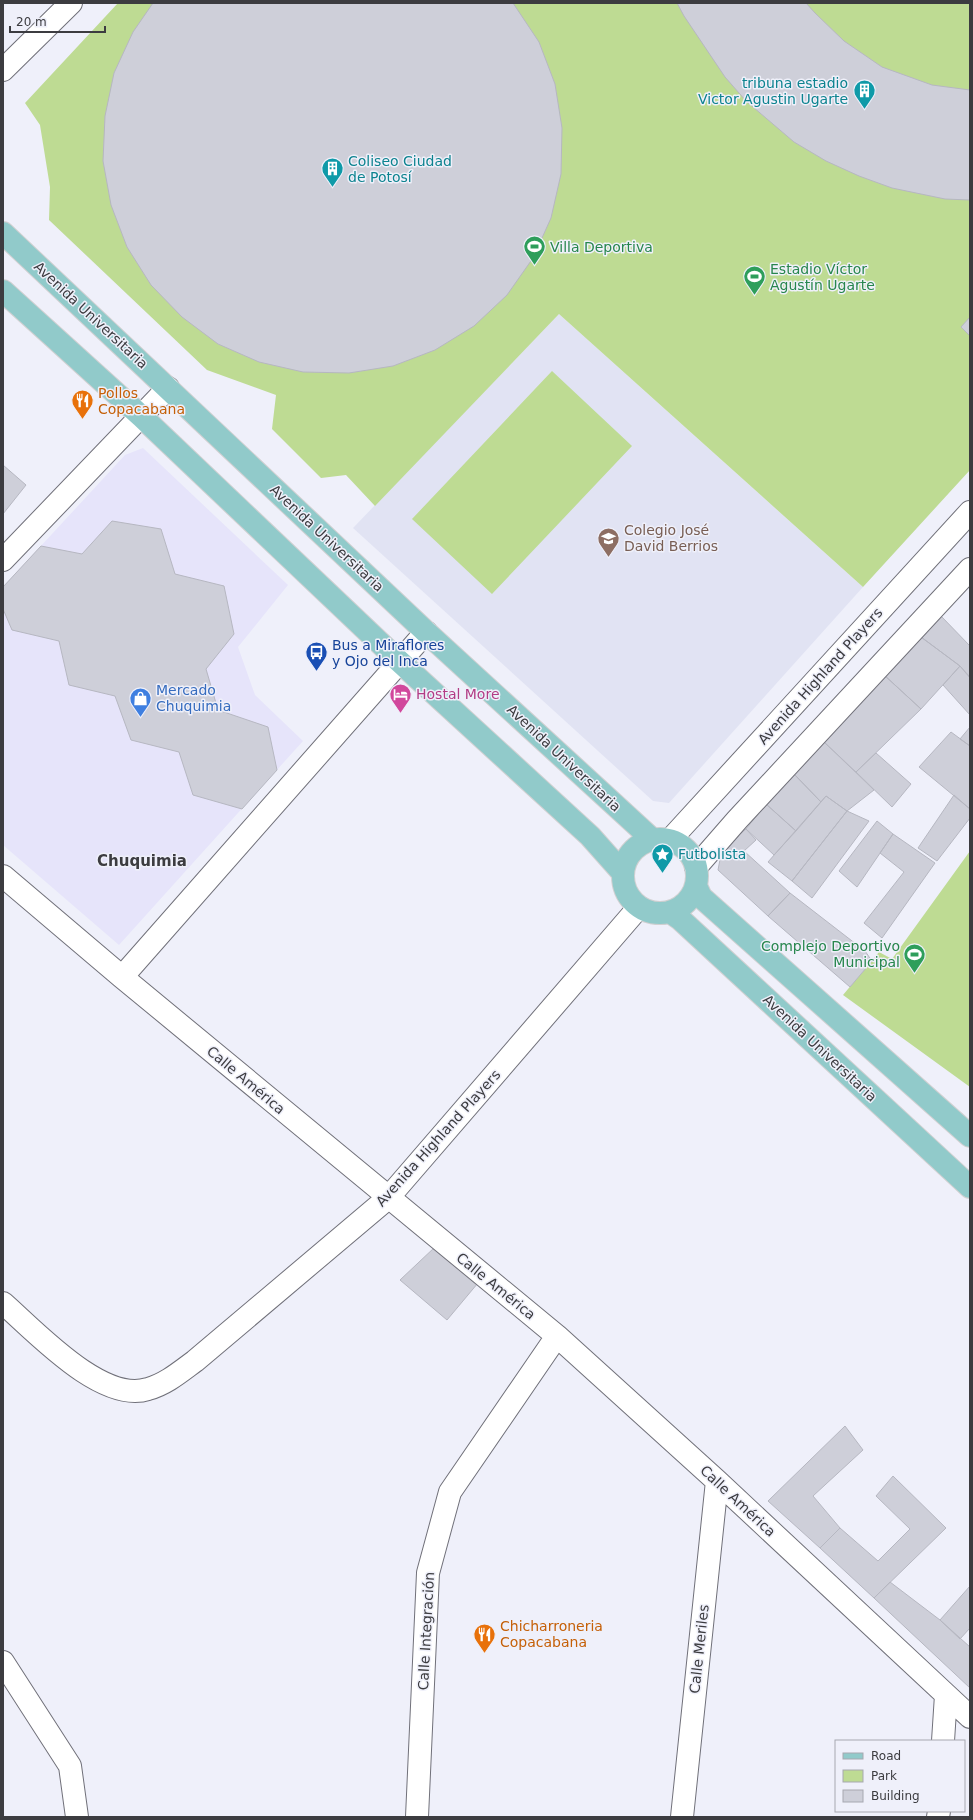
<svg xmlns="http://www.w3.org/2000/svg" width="973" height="1820" font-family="'DejaVu Sans',sans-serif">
<rect width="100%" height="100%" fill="#eff0fa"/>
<path fill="#e6e4fa" d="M143 448 288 585 238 647 255 695 303 741 119 945 3 845V587L125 455Z"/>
<path fill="#e1e3f3" d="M559 314 863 587 669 803 653 801 353 528Z"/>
<path fill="#bedb93" d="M118 3H970V470L863 587 559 314 375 506 346 475 321 478 272 429 276 395 207 370 49 220 50 187 40 125 25 103Z
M552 371 632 446 492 594 412 519Z
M970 851V1087L843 995 879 952 892 959Z"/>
<path fill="#cecfd9" stroke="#b6b7c1" d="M153 3H513L539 42 555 84 562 128 561 174 551 218 533 258 507 295 474 326 435 350 393 366 349 373 303 372 259 362 218 344 182 317 151 285 127 247 111 205 103 161 105 116 114 73 133 32Z
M677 3H806L815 13 844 41 882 67 932 85 970 90V200L945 199 892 188 859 176 826 161 794 142 746 101 725 77 684 16Z
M970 317V336L961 327Z
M3 465 26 485 3 514Z
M112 521 161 529 175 574 224 586 234 634 206 669 218 710 268 727 277 770 242 809 193 795 179 752 131 740 115 696 69 685 59 641 12 630 3 609V587L41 546 82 554Z
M941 616 970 646V677L960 666 921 637Z
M921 637 960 666 921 709 883 674Z
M960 666 970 678V715L943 685Z
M883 674 921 709 856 772 823 741Z
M970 727V746L960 739Z
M951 732 970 746V809L919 767Z
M823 741 874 790 847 811 826 796 821 802 794 774Z
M876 753 911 784 892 807 856 772Z
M794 774 821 802 796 831 766 804Z
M954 795 970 809V818L937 861 918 848Z
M826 796 847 811 792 881 768 862Z
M766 804 796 831 774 855 746 829Z
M847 811 869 821 812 898 792 881Z
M877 821 893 834 857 887 839 871Z
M746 829 756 840 744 851 790 893 768 916 718 870 722 849Z
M893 834 935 863 882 938 864 923 904 872 880 853Z
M790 893 865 951 872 961 850 987 768 916Z
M435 1247 478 1283 447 1320 400 1280Z
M845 1426 863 1450 813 1496 840 1528 820 1548 768 1501Z
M893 1476 946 1528 874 1598 820 1548 840 1528 878 1561 910 1529 876 1496Z
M890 1582 940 1620 970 1647V1688L874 1598Z
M970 1586V1628L960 1639 940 1620Z"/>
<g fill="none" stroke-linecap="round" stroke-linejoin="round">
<defs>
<path id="minor" d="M3 560 168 388
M670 840 970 512
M696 867 737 820 970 569
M3 876 122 977 557 1336 717 1481 970 1717
M122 977 426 632
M3 1303C35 1331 102 1404 148 1389 166 1384 180 1372 195 1361L388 1198 639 907
M3 1662 70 1766 77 1817
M943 1741 946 1695
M417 1817 428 1573 450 1492 557 1336
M682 1817 717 1481
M938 1817 939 1811"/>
<path id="tertiary" d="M3 70 71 3"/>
<path id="primary" d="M3 233 426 632 653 840
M3 291 141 416 399 661 590 836 622 872
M623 876a37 37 0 1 1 74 0a37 37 0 1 1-74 0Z
M696 886 701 897 970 1136
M670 912 680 919 970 1187"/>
</defs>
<use href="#minor" stroke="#707079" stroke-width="24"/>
<use href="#tertiary" stroke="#707079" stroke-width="24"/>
<use href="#primary" stroke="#d0d0d1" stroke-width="24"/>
<use href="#minor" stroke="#fff" stroke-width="22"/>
<use href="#tertiary" stroke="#fff" stroke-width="22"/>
<use href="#primary" stroke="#91caca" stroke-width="22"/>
</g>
<defs>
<symbol id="building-pin" viewBox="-11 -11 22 30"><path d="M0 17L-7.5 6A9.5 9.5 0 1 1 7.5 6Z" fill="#0f9aa8" stroke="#eff0fa"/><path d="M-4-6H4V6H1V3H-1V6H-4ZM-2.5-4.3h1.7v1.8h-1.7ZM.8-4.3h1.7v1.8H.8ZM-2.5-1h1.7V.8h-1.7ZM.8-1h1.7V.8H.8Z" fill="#fff"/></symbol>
<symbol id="stadium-pin" viewBox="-11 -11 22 30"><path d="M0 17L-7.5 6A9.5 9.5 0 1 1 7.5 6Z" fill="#2e9e5b" stroke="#eff0fa"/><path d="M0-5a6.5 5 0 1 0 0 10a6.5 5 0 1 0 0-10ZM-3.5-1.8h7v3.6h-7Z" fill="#fff"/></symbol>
<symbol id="restaurant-pin" viewBox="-11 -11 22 30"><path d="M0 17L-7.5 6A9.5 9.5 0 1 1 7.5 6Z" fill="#e8710a" stroke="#eff0fa"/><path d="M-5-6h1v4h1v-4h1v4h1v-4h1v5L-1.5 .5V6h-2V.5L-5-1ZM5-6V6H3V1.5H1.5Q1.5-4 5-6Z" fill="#fff"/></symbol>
<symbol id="school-pin" viewBox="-11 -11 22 30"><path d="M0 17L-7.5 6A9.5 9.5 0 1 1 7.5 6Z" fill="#8d6e63" stroke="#eff0fa"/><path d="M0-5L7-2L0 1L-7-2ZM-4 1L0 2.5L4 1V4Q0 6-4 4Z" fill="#fff"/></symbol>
<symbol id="bus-pin" viewBox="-11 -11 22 30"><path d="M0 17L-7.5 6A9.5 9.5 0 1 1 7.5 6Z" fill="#1a4fb4" stroke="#eff0fa"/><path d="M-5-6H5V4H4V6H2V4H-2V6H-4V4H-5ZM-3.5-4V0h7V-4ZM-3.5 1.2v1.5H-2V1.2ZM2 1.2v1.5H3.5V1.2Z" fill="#fff"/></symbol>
<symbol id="hotel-pin" viewBox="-11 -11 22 30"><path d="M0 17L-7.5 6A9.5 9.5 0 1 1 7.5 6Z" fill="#d1479c" stroke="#eff0fa"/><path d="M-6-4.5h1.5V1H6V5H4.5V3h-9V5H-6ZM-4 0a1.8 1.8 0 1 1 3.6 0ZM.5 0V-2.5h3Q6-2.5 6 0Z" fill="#fff"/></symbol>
<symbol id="shop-pin" viewBox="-11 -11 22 30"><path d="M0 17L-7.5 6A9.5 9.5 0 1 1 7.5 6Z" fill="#3f7fe0" stroke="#eff0fa"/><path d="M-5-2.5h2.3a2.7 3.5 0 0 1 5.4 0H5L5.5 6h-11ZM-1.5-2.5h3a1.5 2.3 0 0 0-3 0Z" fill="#fff"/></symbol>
<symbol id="sight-pin" viewBox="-11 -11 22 30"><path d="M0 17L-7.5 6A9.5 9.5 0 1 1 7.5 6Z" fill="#0f9aa8" stroke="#eff0fa"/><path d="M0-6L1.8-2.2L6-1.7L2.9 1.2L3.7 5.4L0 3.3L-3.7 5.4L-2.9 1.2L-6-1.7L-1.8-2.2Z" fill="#fff"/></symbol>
</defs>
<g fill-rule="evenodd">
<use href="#building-pin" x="852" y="78" width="25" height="34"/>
<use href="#building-pin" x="320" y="156" width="25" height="34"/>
<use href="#stadium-pin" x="522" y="234" width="25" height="34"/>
<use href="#stadium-pin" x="742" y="264" width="25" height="34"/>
<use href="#restaurant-pin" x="70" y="388" width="25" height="34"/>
<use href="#school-pin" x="596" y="526" width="25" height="34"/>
<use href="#bus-pin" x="304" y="640" width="25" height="34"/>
<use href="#hotel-pin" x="388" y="682" width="25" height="34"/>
<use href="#shop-pin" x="128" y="686" width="25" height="34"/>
<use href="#sight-pin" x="650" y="842" width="25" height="34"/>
<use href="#stadium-pin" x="902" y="942" width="25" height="34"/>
<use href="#restaurant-pin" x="472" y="1622" width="25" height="34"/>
</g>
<g text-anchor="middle" stroke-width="3" stroke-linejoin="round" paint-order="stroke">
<g font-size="14" fill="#0d838f" stroke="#eff0fa" text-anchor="start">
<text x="848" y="88" text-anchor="end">tribuna estadio<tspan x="848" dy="16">Victor Agustin Ugarte</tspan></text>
<text x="348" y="166">Coliseo Ciudad<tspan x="348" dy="16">de Potosí</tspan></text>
<text x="678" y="859">Futbolista</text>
</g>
<g font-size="14" fill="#27864d" stroke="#eff0fa" text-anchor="start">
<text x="550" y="252">Villa Deportiva</text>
<text x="770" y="274">Estadio Víctor<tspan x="770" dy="16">Agustín Ugarte</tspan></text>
<text x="900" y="951" text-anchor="end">Complejo Deportivo<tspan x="900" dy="16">Municipal</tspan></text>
</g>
<g font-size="14" fill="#3c3c40" stroke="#eff0fa">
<text transform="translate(91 315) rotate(43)" y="5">Avenida Universitaria</text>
<text transform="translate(327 538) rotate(43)" y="5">Avenida Universitaria</text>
<text transform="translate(820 676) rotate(-48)" y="5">Avenida Highland Players</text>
<text transform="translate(564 758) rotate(43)" y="5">Avenida Universitaria</text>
<text transform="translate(820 1048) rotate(43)" y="5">Avenida Universitaria</text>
<text transform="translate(246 1080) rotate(40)" y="5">Calle América</text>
<text transform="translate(438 1138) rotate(-48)" y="5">Avenida Highland Players</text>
<text transform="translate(496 1286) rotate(39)" y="5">Calle América</text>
<text transform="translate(738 1501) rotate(43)" y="5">Calle América</text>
<text transform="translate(426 1631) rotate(-87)" y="5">Calle Integración</text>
<text transform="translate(699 1649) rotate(-84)" y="5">Calle Meriles</text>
</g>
<g font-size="14" fill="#c56008" stroke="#eff0fa" text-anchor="start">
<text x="98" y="398">Pollos<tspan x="98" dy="16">Copacabana</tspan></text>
<text x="500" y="1631">Chicharroneria<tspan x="500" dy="16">Copacabana</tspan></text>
</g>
<g font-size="14" fill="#785e54" stroke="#eff0fa" text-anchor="start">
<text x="624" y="535">Colegio José<tspan x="624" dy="16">David Berrios</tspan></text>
</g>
<g font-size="14" fill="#164399" stroke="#eff0fa" text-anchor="start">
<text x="332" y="650">Bus a Miraflores<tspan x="332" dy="16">y Ojo del Inca</tspan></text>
</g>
<g font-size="14" fill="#366cbe" stroke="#eff0fa" text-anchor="start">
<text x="156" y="695">Mercado<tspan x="156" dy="16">Chuquimia</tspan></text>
</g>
<g font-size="14" fill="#b23c85" stroke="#eff0fa" text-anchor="start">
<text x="416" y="699">Hostal More</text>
</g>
<g font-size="15" font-weight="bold" fill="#3c3c40" stroke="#eff0fa">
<text x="142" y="866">Chuquimia</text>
</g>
</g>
<rect width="973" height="1820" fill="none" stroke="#3c3c40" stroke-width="8"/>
<rect x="835" y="1740" width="130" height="72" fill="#eff0fa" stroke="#a7a8b0"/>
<rect x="843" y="1753" width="20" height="6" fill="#91caca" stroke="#a7a8b0"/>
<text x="871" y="1760" font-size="12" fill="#3c3c40">Road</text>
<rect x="843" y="1770" width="20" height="12" fill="#bedb93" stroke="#a7a8b0"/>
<text x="871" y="1780" font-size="12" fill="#3c3c40">Park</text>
<rect x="843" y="1790" width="20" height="12" fill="#cecfd9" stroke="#a7a8b0"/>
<text x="871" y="1800" font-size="12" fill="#3c3c40">Building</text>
<path d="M10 26v6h95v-6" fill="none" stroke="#3c3c40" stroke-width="2"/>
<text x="16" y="26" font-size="12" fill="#3c3c40" stroke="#eff0fa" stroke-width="3" paint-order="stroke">20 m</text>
</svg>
